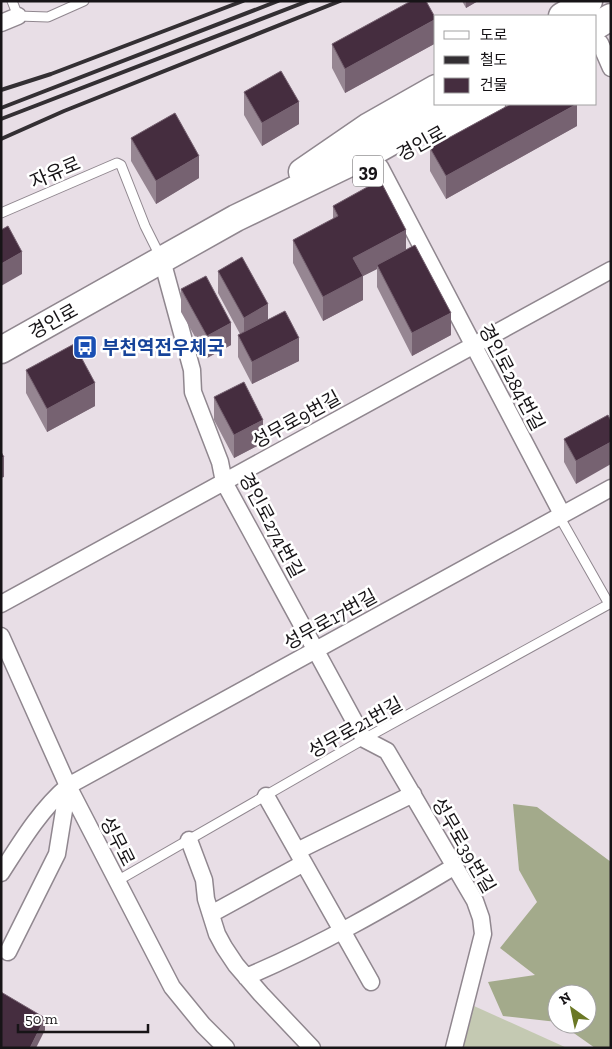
<svg xmlns="http://www.w3.org/2000/svg" width="612" height="1049" font-family="'Zilla Slab','Noto Sans KR',serif">
<rect width="100%" height="100%" fill="#e8dee6"/>
<path fill="#c4c9b2" d="M474 1006 567 1048H462Z"/>
<path fill="#a3aa8b" d="M513 804 537 807 611 862V1048H595L561 1024H587V994H557V1022L503 1016 488 982 535 975 500 948 537 902 519 870Z"/>
<g fill="none" stroke-linecap="round" stroke-linejoin="round">
<defs>
<path id="service" d="M12 1 18 16 48 17 84 1
M1 213 117 163 121 165 145 226 161 258
M562 514 563 523 609 604
M117 881 364 739 611 603"/>
<path id="minor" d="M1 23 18 16
M600 43 611 68
M380 167 562 514
M162 260 192 370 193 392 220 462 224 482 364 739 387 751 475 901 481 918 483 934 454 1048
M1 604 611 270
M1 636 68 786 172 987 203 1025 226 1048
M266 796 371 982
M189 840 204 880 206 899 217 934 224 947 236 965 261 994 312 1048
M297 851 413 794
M1 873C21 842 40 810 68 786L611 488
M211 914 304 863
M8 952 57 854 68 786
M246 977C319 946 387 907 455 866"/>
<path id="primary" d="M562 16 589 1
M596 26 611 17
M443 131 492 104
M302 172 369 126 436 88
M1 350 236 218 373 152 458 104"/>
</defs>
<use href="#service" stroke="#90878f" stroke-width="11"/>
<use href="#minor" stroke="#90878f" stroke-width="19"/>
<use href="#primary" stroke="#90878f" stroke-width="29"/>
<use href="#service" stroke="#fff" stroke-width="9"/>
<use href="#minor" stroke="#fff" stroke-width="16"/>
<use href="#primary" stroke="#fff" stroke-width="26"/>
<path stroke="#332f33" stroke-width="4" d="M1 90 51 74 243 1
M1 108 278 1
M1 119 308 1
M1 139 64 111 340 1"/>
</g>
<path fill="#968692" d="M462 1H478L466 8Z
M436 43 345 93 332 68V44Z
M244 92 299 124 262 146 244 115Z
M577 126 446 199 430 171V148Z
M131 138 199 178 156 204 131 161Z
M333 206 406 249 451 335 412 356 377 287V269L363 276V300L323 321 293 263V240L333 219Z
M218 271 268 320 299 361 252 384 238 357V335L240 334 218 293Z
M181 289 231 345 207 358 181 312Z
M26 370 95 406 47 432 26 393Z
M214 397 263 443 234 458 214 420Z
M608 415 576 484 564 462V439Z"/>
<path fill="#766271" d="M466 1H478L466 8Z
M436 19V43L345 93V69Z
M299 102V124L262 146V123Z
M577 104V126L446 199V176Z
M199 156V178L156 204V181Z
M406 230V254L377 265V269L363 276V300L323 321V297L353 258Z
M22 252V274L1 286V264Z
M268 304V327L244 340V318Z
M451 313V335L412 356V333Z
M231 323V345L207 358V336Z
M299 338V361L252 384V362Z
M95 383V406L47 432V409Z
M263 420V443L234 458V435Z
M611 442V464L576 484V461Z
M4 457V477L1 478V458Z
M45 1018V1030L36 1048H30Z"/>
<path fill="#452d3f" stroke="#766271" d="M411 1H426L436 19 345 69 332 44Z
M281 71 299 102 262 123 244 92Z
M511 104H577L446 176 430 148Z
M175 113 199 156 156 181 131 138Z
M380 180 406 230 353 258 363 276 323 297 293 240 338 216 333 206Z
M8 226 22 252 1 264V230Z
M415 245 451 313 412 333 377 265Z
M242 257 268 304 244 318 218 271Z
M206 276 231 323 207 336 181 289Z
M285 311 299 338 252 362 238 335Z
M74 344 95 383 47 409 26 370Z
M244 382 263 420 234 435 214 397Z
M608 415 611 421V442L576 461 564 439Z
M1 452 4 457 1 458Z
M1 992 45 1018 30 1048H1Z"/>
<defs>
<symbol id="bus-square" viewBox="-11 -11 22 22"><rect x="-9" y="-9" width="18" height="18" rx="4" fill="#1a4fb4" stroke="#fff"/><path d="M-5-6H5V4H4V6H2V4H-2V6H-4V4H-5ZM-3.5-4V0h7V-4ZM-3.5 1.2v1.5H-2V1.2ZM2 1.2v1.5H3.5V1.2Z" fill="#fff"/></symbol>
</defs>
<g fill-rule="evenodd">
<use href="#bus-square" x="71" y="333" width="28" height="28"/>
</g>
<g text-anchor="middle" stroke-width="5" stroke-linejoin="round" paint-order="stroke">
<rect fill="#fff" stroke="#5d5a5d" stroke-width="1" x="353" y="155.5" width="30" height="31" rx="4"/>
<g font-size="18" font-weight="bold" fill="#171417">
<text x="368" y="177">39</text>
</g>
<g font-size="19" fill="#171417" stroke="#fff">
<text transform="translate(421 143) rotate(-29)" y="7">경인로</text>
<text transform="translate(55 172) rotate(-23)" y="7">자유로</text>
<text transform="translate(53 321) rotate(-29)" y="7">경인로</text>
<text transform="translate(512 377) rotate(62)" y="7">경인로284번길</text>
<text transform="translate(296 419) rotate(-29)" y="7">성무로9번길</text>
<text transform="translate(272 525) rotate(62)" y="7">경인로274번길</text>
<text transform="translate(330 619) rotate(-29)" y="7">성무로17번길</text>
<text transform="translate(355 727) rotate(-29)" y="7">성무로21번길</text>
<text transform="translate(118 841) rotate(63)" y="7">성무로</text>
<text transform="translate(464 845) rotate(60)" y="7">성무로39번길</text>
</g>
<g font-size="19" font-weight="bold" fill="#164399" stroke="#fff" text-anchor="start">
<text x="102" y="354">부천역전우체국</text>
</g>
</g>
<rect width="612" height="1049" fill="none" stroke="#171417" stroke-width="5"/>
<rect x="434" y="15" width="162" height="90" fill="#ffffff" stroke="#a2a1a2"/>
<rect x="444" y="31" width="25" height="8" fill="#ffffff" stroke="#a2a1a2"/>
<text x="480" y="40" font-size="15" fill="#171417">도로</text>
<rect x="444" y="56" width="25" height="8" fill="#332f33" stroke="#a2a1a2"/>
<text x="480" y="65" font-size="15" fill="#171417">철도</text>
<rect x="444" y="78" width="25" height="15" fill="#452d3f" stroke="#a2a1a2"/>
<text x="480" y="90" font-size="15" fill="#171417">건물</text>
<g transform="translate(572 1009) rotate(327)"><circle r="24" fill="#ffffff" stroke="#a2a1a2"/>
<path d="M0-4L9 19L0 12L-9 19Z" fill="#6b7825"/>
<text y="-8" font-size="14" font-weight="bold" text-anchor="middle" fill="#171417">N</text>
</g>
<path d="M18 1024v8h130v-8" fill="none" stroke="#171417" stroke-width="2.5"/>
<text x="25" y="1024" font-size="15" fill="#171417" stroke="#ffffff" stroke-width="4" paint-order="stroke">50 m</text>
</svg>
